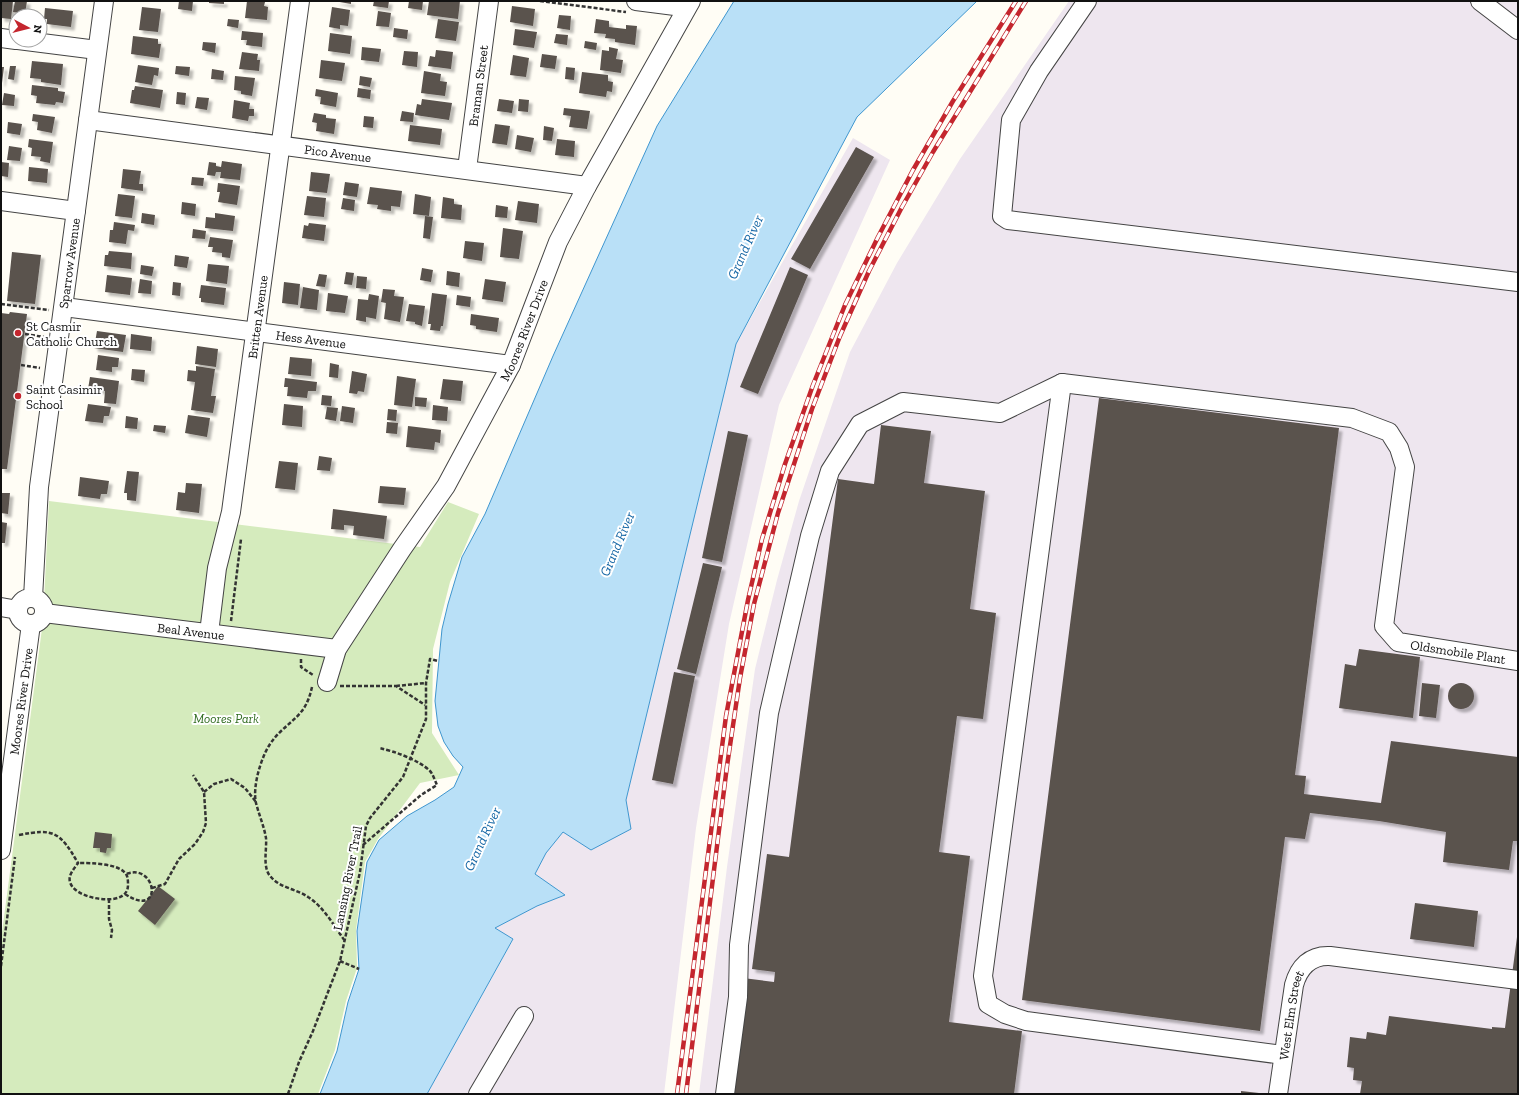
<svg xmlns="http://www.w3.org/2000/svg" width="1519" height="1095" font-family="'Zilla Slab',serif">
<defs>
<filter id="shadow"><feDropShadow dx="3.5" dy="3.5" stdDeviation="1" flood-color="#0004"/></filter>
</defs>
<rect width="100%" height="100%" fill="#fffdf5"/>
<path fill="#eee6ef" d="M1069 1H1518V1094H699L727 867 755 669 777 580 799 501 850 352 897 263 960 159Z
M853 138 890 160 779 405 729 624 696 828 664 1094H427L513 940 495 928 537 906 565 895 535 874 546 853 563 832 631 829 626 800 736 344Z"/>
<path fill="#d5ebbd" d="M49 501 420 547 448 502 479 514 450 582 433 649 432 733 459 775 420 783 378 839 365 862 356 930 357 968 346 1001 335 1050 318 1094H1V940L43 621Z"/>
<path fill="#b9e0f7" stroke="#3f96cf" d="M734 1H977L857 117 736 344 626 800 631 829 591 850 563 832 546 853 535 874 565 895 537 906 495 928 513 939 427 1094H320L337 1051 348 1002 359 969 357 931 367 862 379 840 407 816 435 800 454 787 463 767 453 756 444 742 438 726 435 701 442 629 448 604 462 557 485 514 553 356 657 126Z"/>
<path fill="#5a524d" filter="url(#shadow)" d="M1 1H13L11 19 1 18Z
M15 1H27L25 14 13 12Z
M179 1H193L192 11 178 9Z
M209 1H224V4L209 3Z
M247 1 265 2 264 6 268 7 267 20 245 18Z
M334 1H351V4Z
M374 1H389L388 8 373 6Z
M409 1H423L422 10 408 8Z
M429 1H460L458 19 427 15Z
M512 6 535 9 533 26 510 22Z
M142 7 161 9 158 32 139 30Z
M332 7 350 10 348 26 340 25V29L329 27Z
M45 8 73 11 71 27 47 24V19H44Z
M378 11 391 13 389 27 376 26Z
M559 15 571 16 570 30 557 28Z
M228 19 239 20 238 28 227 26Z
M438 19 459 22 456 41 435 38Z
M596 19 609 21V27L626 29V25L637 26 635 45 615 42V39L605 38 606 34 594 33Z
M394 28 408 30 407 39 393 37Z
M515 29 537 32 534 48 513 45Z
M242 31 263 33 262 47 246 45 247 40H241Z
M330 33 352 36 350 54 328 51Z
M556 34 568 35 567 45 554 43Z
M133 36 158 39V44H161L159 58 131 54Z
M585 41 597 43 596 50 584 48Z
M203 42 216 43 215 53 202 50Z
M362 47 381 49 379 62 361 60Z
M609 47 618 49 616 59 623 60 621 73 600 70 602 50 609 51Z
M436 50 453 52 451 69 428 66 430 56 435 57Z
M404 51 418 52 417 67 402 65Z
M242 52 258 54 257 60H260L259 71 239 69Z
M542 54 557 56 555 69 540 67Z
M513 55 529 58 526 77 510 75Z
M321 60 345 63 342 81 319 78Z
M32 61 63 64 61 85 41 82V79L30 78Z
M138 65 159 68 158 76 154 75 152 85 135 82Z
M10 66H16L14 80 8 79Z
M176 66 190 67 189 76 175 74Z
M1 67H4L2 83H1Z
M566 67 575 68 574 80 565 79Z
M212 69 224 71 223 80 211 79Z
M424 71 441 74 440 81 447 82 445 96 421 93Z
M582 72 608 75V81L613 82 612 92 607 91 606 97 579 93Z
M235 76 255 78 252 96 241 94V91L234 90Z
M360 76 372 78 370 87 359 85Z
M32 85 58 88V91L65 92 63 103 56 102 55 105 36 103 37 96 31 95Z
M135 86 163 90 160 108 130 103 132 90H134Z
M358 88 371 90 370 99 357 97Z
M316 89 338 93 336 107 320 104 321 97 315 96Z
M177 92 186 93 185 105 176 104Z
M4 93 15 95 14 106 2 105Z
M197 97 209 98 207 110 195 108Z
M422 99 452 103 449 120 415 115 417 104 421 105Z
M499 99 514 101 512 113 497 111Z
M519 99 529 100 528 112 518 111Z
M234 100 250 103 249 109H254V116H249L248 121 232 118Z
M564 108 590 111 587 129 569 127 571 116 563 115Z
M402 111 414 113 413 122 400 121Z
M314 113 326 115V118L336 119 334 134 316 131 317 123 312 122Z
M33 114 55 117 52 133 37 130 38 122 32 121Z
M364 116 374 117 373 128 363 127Z
M8 122 22 124 20 135 7 133Z
M495 124 510 126 507 145 492 143Z
M410 125 442 129 440 145 408 141Z
M544 126 554 128 552 141 543 140Z
M517 135 534 138 531 152 515 149Z
M29 139 53 142 50 163 40 161 41 157 31 156 32 148 28 147Z
M557 139 575 141 574 157 555 155Z
M9 146 22 148 20 161 7 160Z
M856 147 874 157 810 269 791 259Z
M222 161 242 164 240 180 220 178 221 172H216L215 176 207 175 209 162 216 163V166L221 167Z
M1 162 9 163 8 177 1 176Z
M29 167 48 169 47 183 28 181Z
M123 169 141 171 139 184H143V191L121 188Z
M311 172 330 174 327 193 309 191Z
M192 177 204 178 203 186 191 185Z
M345 182 359 184 357 197 343 195Z
M218 183 240 186 237 205 218 202 220 192H217Z
M370 187 402 191 400 207 391 206V211L377 209 378 205 367 204Z
M118 194 135 196 132 218 115 216Z
M415 194 431 197 429 216 413 214Z
M307 196 326 198 324 217 304 215Z
M443 197 454 199V204L462 205 461 220 441 218Z
M343 198 355 200 354 211 341 209Z
M518 201 539 204 537 223 515 220Z
M182 202 196 204 195 216 181 214Z
M496 205 508 207 507 218 495 217Z
M142 213 155 215 154 225 141 223Z
M215 213 235 216 233 231 205 228 206 217 215 218Z
M425 216 433 217 430 239 423 238Z
M114 222 135 225 134 231 128 230 126 244 109 242 110 230H113Z
M309 223 326 225 324 241 302 238 304 225 308 226Z
M503 228 523 231 519 259 500 257Z
M193 229 206 231 205 239 192 238Z
M210 237 233 240 230 258 222 257V253L212 252 213 247H208Z
M465 241 484 243 482 261 463 258Z
M109 251 132 253 131 269 104 266 105 255H108Z
M12 252 41 255 35 304 7 301Z
M175 255 189 257 187 268 174 266Z
M208 264 229 266 227 284 206 281Z
M141 265 154 267 152 276 140 274Z
M790 267 808 275 758 394 740 387Z
M422 268 433 270 431 282 420 280Z
M447 271 460 273 459 287 446 285Z
M346 272 354 273 352 285 344 284Z
M319 274 327 275 325 287 316 286Z
M107 275 132 278 130 295 105 292Z
M357 276 367 277 366 289 356 288Z
M140 279 152 281 151 294 138 293Z
M485 279 506 282 503 302 482 299Z
M173 282 181 283 180 296 172 295Z
M284 282 300 284 298 305 282 303Z
M201 285 226 288 224 305 201 302V298H199Z
M303 287 319 290 317 310 300 308Z
M383 289 395 290 394 296 404 297 400 322 384 319 386 303 381 302Z
M328 293 348 296 345 313 326 311Z
M432 293 447 295 443 326H441L440 331 430 330 431 324H428Z
M369 294 379 296 376 319 366 317V322L356 320 358 299 368 300Z
M457 295 471 297 470 307 456 305Z
M409 304 425 306 422 326 415 324V322L406 321Z
M10 312 27 314 7 469H1V313L9 314Z
M471 314 499 318 497 332 476 329V326L470 325Z
M97 331 126 335 123 352 94 348Z
M131 334 152 337 151 351 130 349Z
M197 346 218 349 216 367 195 364Z
M98 355 119 358 118 367H112V372L96 370Z
M290 357 312 359 311 376 288 374Z
M330 363 339 365 338 378 329 377Z
M196 366 215 369 211 396H216L213 413 191 410 195 382 187 381 188 370 196 371Z
M132 369 145 370 144 382 131 380Z
M352 371 367 374 364 392 358 391 357 394 349 393Z
M397 376 416 379 412 407 394 405Z
M90 377 119 381 116 404 104 403 105 391 88 389Z
M285 378 317 382 316 391H308L307 398 287 396 288 387H284Z
M443 379 463 381 461 401 440 399Z
M322 395 332 396 331 406 321 405Z
M415 397 427 398 426 407 415 406Z
M1099 398 1339 428 1295 775 1306 776 1304 794 1381 803 1391 741 1518 757V841H1513L1509 870 1443 862 1446 832 1379 821 1310 813 1305 839 1285 837 1260 1031 1022 1000Z
M88 404 111 407 109 416H104L103 423 85 421Z
M284 404 303 406 302 427 282 425Z
M433 405 448 407 447 421 432 420Z
M342 406 355 408 353 423 340 421Z
M327 407 338 408 336 421 325 419Z
M388 409 397 410 396 421 387 420Z
M188 415 210 418 207 437 185 433Z
M126 416 138 418 137 429 125 428Z
M387 422 398 423 397 434 386 433Z
M154 425 166 426 165 433 153 431Z
M881 425 931 431 924 483 985 491 970 609 996 613 983 719 957 716 939 852 970 856 949 1022 1022 1031 1014 1094H728L743 978 774 982 775 972 752 969 767 854 789 857 838 479 874 484Z
M408 426 441 430 440 443 435 442 434 450 406 447Z
M728 431 748 435 722 562 702 558Z
M319 456 332 458 330 471 317 470Z
M279 461 298 463 295 490 275 488Z
M127 471 139 472 136 501 127 500V493H124Z
M80 477 109 481 107 494H101L100 499 78 496Z
M186 483 202 484 199 513 176 510 178 492 185 493Z
M380 486 406 488 404 505 378 503Z
M1 493H10L8 514 1 513Z
M333 509 387 516 384 539 353 535 354 526 344 525V530L331 529Z
M1 522 7 523 5 543H1Z
M703 563 722 567 696 674 677 669Z
M1359 649 1420 657 1413 718 1339 708 1345 664 1356 666Z
M674 672 695 676 673 784 652 780Z
M1448 696a13 13 0 1 1 26 0a13 13 0 1 1-26 0Z
M1422 683 1440 685 1436 718 1419 716Z
M95 832 112 834 111 848H107L106 853 100 852V848H93Z
M158 886 175 899 155 925 138 911Z
M1415 903 1478 911 1474 947 1410 939Z
M1517 937 1518 1094H1360L1362 1081 1353 1080 1354 1068 1347 1067 1350 1037 1366 1039 1367 1032 1386 1035 1389 1016 1492 1029V1027L1505 1028Z
M1241 1091 1259 1093V1094H1241Z"/>
<g fill="none" stroke-linecap="round" stroke-linejoin="round">
<defs>
<g id="minor">
<path d="M636 1 675 6 685 10"/>
<path d="M1087 1 1039 71 1011 120 1002 216 1008 220 1518 282"/>
<path d="M1480 1 1518 30"/>
<path d="M1 38 16 40"/>
<path d="M18 40 97 50"/>
<path id="s1" d="M88 120 587 186"/>
<path id="s2" d="M467 169 489 1"/>
<path d="M1 201 76 211"/>
<path id="s3" d="M64 307 511 365"/>
<path d="M1062 383 983 976 988 1004 1005 1014 1026 1021 1283 1055"/>
<circle cx="31" cy="611" r="13"/>
<path id="s4" d="M33 598 39 487 104 1"/>
<path d="M1 607 18 610"/>
<path id="s5" d="M44 613 337 649"/>
<path id="s6" d="M209 633 217 568 231 512 300 1"/>
<path id="s7" d="M327 682 337 649 402 549 446 486 511 365 558 242 587 186 691 1"/>
<path id="s8" d="M1 850 31 624"/>
<path d="M478 1094 524 1016"/>
<path id="s9" d="M725 1094 738 997 739 945 769 713 810 536 830 471 860 424 903 402 1000 413 1062 383 1352 418 1389 432 1399 448 1405 467 1384 626 1398 642 1518 661"/>
<path id="s10" d="M1278 1094 1294 985C1299 967 1310 955 1330 956L1518 980"/>
</g>
</defs>
<use href="#minor" stroke="#444" stroke-width="20"/>
<path stroke="#333" stroke-width="2.5" stroke-dasharray="4 2" stroke-linecap="butt" d="M540 1 626 12
M1 304 49 310
M25 334 44 337
M21 365 40 368
M231 621 241 539
M301 659V667L313 675
M340 686H396L425 705
M396 686 426 683
M312 687C310 696 307 705 301 712 293 722 281 729 273 740 262 753 252 786 256 803 259 815 264 826 266 838 267 850 262 868 271 877 280 888 297 889 308 897 324 907 334 926 345 941
M204 792 214 784 231 779 245 788 256 802
M19 835C54 828 60 832 78 863 74 869 68 875 70 882 74 897 108 903 120 897 125 895 128 891 128 885 128 882 128 879 127 876 122 863 90 863 78 863
M363 845 421 795 437 785C435 781 433 774 430 771 419 760 394 751 379 748
M152 888 165 884 179 859 195 844 203 832 206 823 204 792 193 775
M125 894C164 920 157 862 126 874
M109 899V919L112 930 111 938
M340 961 359 969
M1 966 15 857
M288 1094 299 1062 313 1031 340 961 360 872 366 826 370 818 403 777 426 719V683L430 659 438 661"/>
<use href="#minor" stroke="#fff" stroke-width="18"/>
<defs>
<path id="rail" d="M677 1094 726 716 748 600 762 539 785 464 813 385 845 305 878 237 913 170 953 101 1016 1
M686 1094 727 766 740 678 754 604 778 513 812 409 840 336 869 271 902 207 933 152 1026 1"/>
</defs>
<use href="#rail" stroke="#c4262e" stroke-width="4.5"/>
<use href="#rail" stroke="#fff" stroke-width="3" stroke-dasharray="9" stroke-linecap="butt"/>
</g>
<g fill="#c4262e" stroke="#fff" stroke-width="1.5">
<circle cx="18" cy="333" r="4"/>
<circle cx="18" cy="396" r="4"/>
</g>
<g text-anchor="middle" stroke-width="4" stroke-linejoin="round" paint-order="stroke">
<g font-size="13" fill="#111" stroke="#fff">
<text dy="5" stroke="none"><textPath href="#s2" startOffset="84">Braman Street</textPath></text>
<text dy="5" stroke="none"><textPath href="#s1" startOffset="252">Pico Avenue</textPath></text>
<text dy="5" stroke="none"><textPath href="#s4" startOffset="337">Sparrow Avenue</textPath></text>
<text dy="5" stroke="none"><textPath href="#s6" startOffset="320">Britten Avenue</textPath></text>
<text dy="5" stroke="none"><textPath href="#s7" startOffset="405">Moores River Drive</textPath></text>
<text dy="5" stroke="none"><textPath href="#s3" startOffset="249">Hess Avenue</textPath></text>
<text dy="5" stroke="none"><textPath href="#s5" startOffset="148">Beal Avenue</textPath></text>
<text dy="5" stroke="none"><textPath href="#s9" startOffset="1517">Oldsmobile Plant</textPath></text>
<text dy="5" stroke="none"><textPath href="#s8" startOffset="150">Moores River Drive</textPath></text>
<text transform="translate(347 878) rotate(-79)" y="5">Lansing River Trail</text>
<text dy="5" stroke="none"><textPath href="#s10" startOffset="80">West Elm Street</textPath></text>
</g>
<g font-size="13" fill="#111" stroke="#fff" text-anchor="start">
<text x="26" y="331">St Casmir<tspan x="26" dy="15">Catholic Church</tspan></text>
<text x="26" y="394">Saint Casimir<tspan x="26" dy="15">School</tspan></text>
</g>
<g font-size="13" font-style="italic" fill="#2f6b1f" stroke="#fff">
<text x="226" y="723">Moores Park</text>
</g>
<g font-size="14" font-style="italic" fill="#1768a6" stroke="#fff">
<text transform="translate(745 247) rotate(-66)" y="5">Grand River</text>
<text transform="translate(617 544) rotate(-67)" y="5">Grand River</text>
<text transform="translate(482 839) rotate(-65)" y="5">Grand River</text>
</g>
</g>
<rect width="1519" height="1095" fill="none" stroke="#111111" stroke-width="4"/>
<g transform="translate(28 28) rotate(97)"><circle r="19" fill="#ffffff" stroke="#a0a0a0"/>
<path d="M0-3L7 15L0 10L-7 15Z" fill="#c4262e"/>
<text y="-6" font-size="11" font-weight="bold" text-anchor="middle" fill="#111111">N</text>
</g>
</svg>
